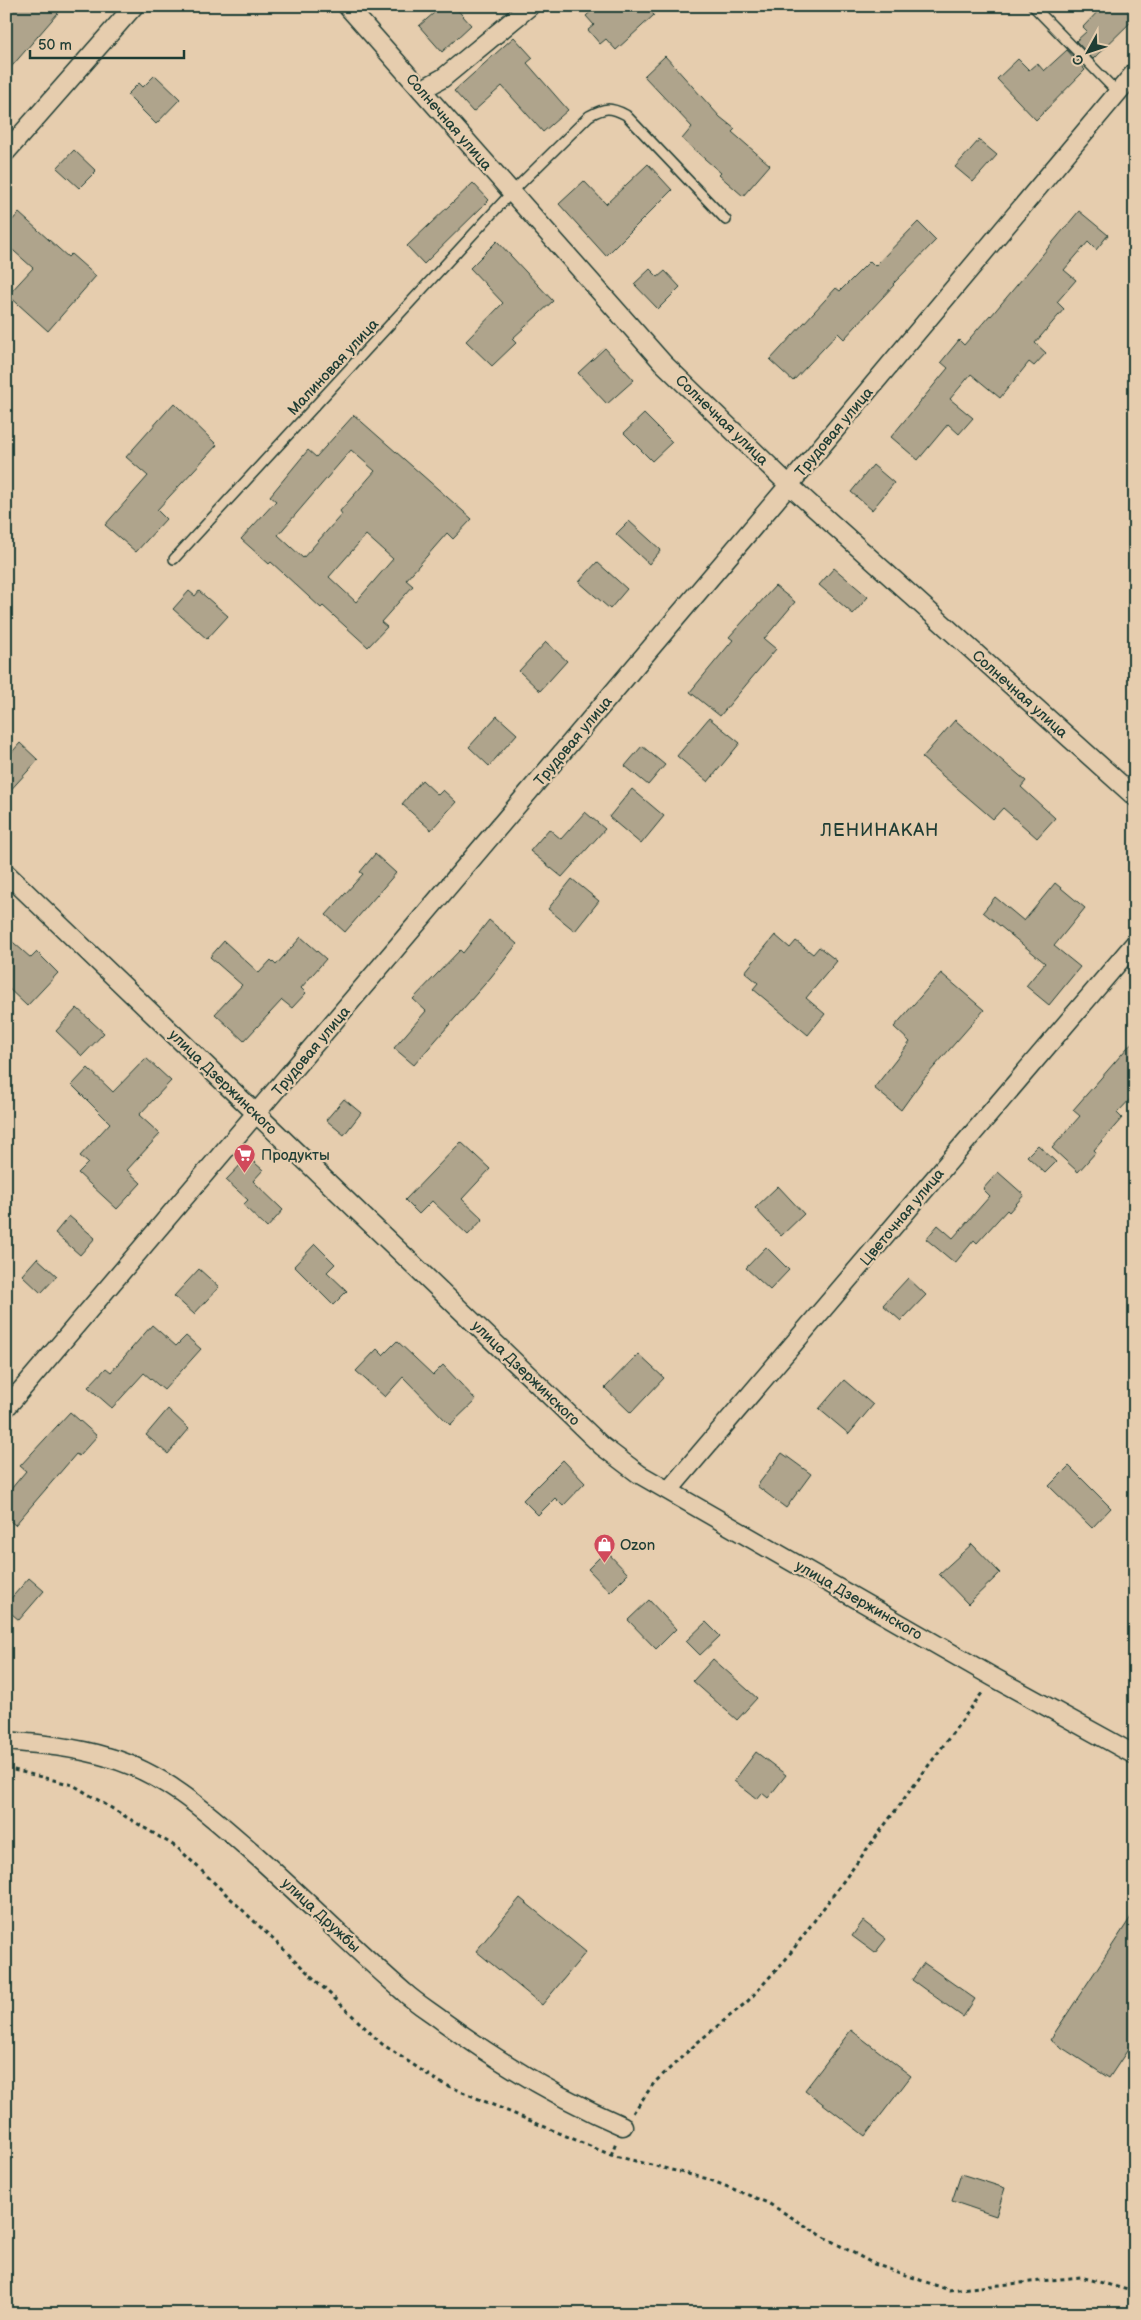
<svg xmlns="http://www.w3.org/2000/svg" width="1141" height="2320" font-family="'Balsamiq Sans',sans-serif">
<rect width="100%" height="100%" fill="#e6cdae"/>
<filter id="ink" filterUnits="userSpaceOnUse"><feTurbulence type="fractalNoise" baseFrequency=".02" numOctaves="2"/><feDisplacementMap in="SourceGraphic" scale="10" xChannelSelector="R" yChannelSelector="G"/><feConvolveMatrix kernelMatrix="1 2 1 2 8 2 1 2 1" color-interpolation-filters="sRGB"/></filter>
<g filter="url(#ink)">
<path fill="#afa48c" stroke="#1f3d34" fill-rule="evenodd" d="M6 6H64L6 73Z
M442 6H454L471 25 442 52 419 26Z
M597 6H646L654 15 616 50 606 39 600 44 588 30 594 25 586 16Z
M1103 6H1124L1135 18 1093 59 1076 41 1087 31 1083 27Z
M514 37 533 58 527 63 568 110 543 132 502 86 473 112 454 91Z
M1067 50 1085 70 1036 120 997 79 1018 59 1029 70 1037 63 1044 71Z
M665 56 720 117 735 129 732 132 770 165 743 196 719 175 721 173 682 139 692 127 644 76Z
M155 75 180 99 156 124 127 95 139 83 143 87Z
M979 140 997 155 973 182 955 167Z
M74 150 96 171 79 188 57 168Z
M648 164 672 190 606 256 559 204 584 181 606 204Z
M473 183 489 200 424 264 407 246Z
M1079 211 1108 235 1096 250 1088 242 1064 270 1076 280 1057 302 1064 309 1035 343 1046 353 1034 366 1029 362 1000 398 971 374 950 399 973 418 959 434 948 424 918 460 891 437 948 368 941 362 959 340 964 345 990 315 991 316Z
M19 213 68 257 71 254 96 276 48 331 8 295 33 268 6 244V227Z
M918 222 936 240 893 284 894 285 844 339 838 333 793 381 770 360 836 288 840 291 870 261 875 266Z
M497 241 553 301 512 339 516 343 492 366 466 341 503 303 470 268Z
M650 269 658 277 665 271 680 287 658 309 634 284Z
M605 348 634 380 607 404 578 373Z
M174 403 217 445 157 510 166 519 136 552 105 525 148 476 126 457Z
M644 414 672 442 652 461 624 433Z
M354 415 472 519 453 539 447 533 406 580 413 586 381 622 387 627 368 647 323 606 321 608 271 562 269 564 241 539 276 501 270 496 308 450 316 457ZM351 450 375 471 340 511 342 514 303 558 278 535ZM366 535 393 559 356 602 329 577Z
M873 465 894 483 872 510 851 492Z
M629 521 661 550 649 564 616 534Z
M597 562 627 589 610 609 579 582Z
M834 568 868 597 853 614 819 585Z
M775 586 795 602 764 639 776 649 720 716 690 692 733 640 729 637Z
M189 591 195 596 199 591 228 616 207 639 173 609Z
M546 642 567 661 540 691 519 671Z
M497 716 517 734 489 766 469 747Z
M709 718 740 743 708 782 677 756Z
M955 720 1026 781 1021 787 1055 818 1037 838 1003 808 993 819 922 758Z
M20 743 38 760 6 795V759Z
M642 746 665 765 648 785 625 766Z
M422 780 438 795 443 790 456 802 431 830 402 804Z
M632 789 664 816 641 844 609 817Z
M585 812 605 829 562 877 530 851 549 829 561 839Z
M375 854 396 873 345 932 326 915 363 874 360 872Z
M572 879 599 901 575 931 548 909Z
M1055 883 1085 908 1054 946 1080 967 1049 1005 1026 986 1045 963 983 912 995 897 1024 921Z
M489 920 517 944 491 977 414 1065 394 1048 426 1011 413 999 460 950 463 953Z
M775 935 790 948 796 941 813 954 819 947 837 961 806 998 825 1014 808 1035 753 989 758 983 745 972Z
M6 936 31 958 37 952 58 973 27 1006 6 986Z
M301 937 326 959 301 988 306 993 292 1008 282 1000 244 1041 215 1014 242 985 210 957 224 941 259 973 271 960 276 965Z
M941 973 984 1010 921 1082 901 1110 874 1088 910 1042 894 1027Z
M77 1008 104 1033 82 1056 56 1031Z
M1135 1039V1094L1117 1113 1122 1118 1094 1150 1096 1152 1078 1172 1052 1148 1080 1116 1073 1110Z
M146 1058 171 1081 139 1115 160 1134 127 1170 141 1183 117 1209 78 1173 88 1163 80 1156 110 1123 72 1085 88 1068 113 1092Z
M344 1099 361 1113 344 1135 326 1120Z
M461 1142 490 1169 462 1199 483 1219 468 1235 432 1201 419 1214 405 1200Z
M1038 1145 1056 1162 1045 1173 1027 1156Z
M248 1157 263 1170 253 1181 283 1210 267 1228 243 1205 248 1200 226 1180Z
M998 1172 1024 1195 1009 1212 1007 1210 977 1243 974 1240 955 1263 926 1239 938 1225 953 1238 990 1196 983 1189Z
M778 1186 804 1214 781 1236 755 1208Z
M69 1216 95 1238 80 1255 55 1233Z
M315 1244 335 1264 327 1272 347 1291 333 1305 294 1266Z
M766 1247 789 1270 770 1290 746 1268Z
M37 1258 57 1276 41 1293 22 1275Z
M199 1269 219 1287 194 1314 174 1296Z
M908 1278 926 1295 901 1321 883 1305Z
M152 1325 176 1346 186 1336 201 1349 164 1390 144 1373 112 1408 88 1387 106 1368 111 1372Z
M397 1341 433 1375 443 1365 476 1400 450 1425 403 1377 385 1397 356 1371 377 1349 383 1355Z
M638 1354 664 1378 631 1413 605 1388Z
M844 1380 873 1405 849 1434 819 1409Z
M168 1409 189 1429 168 1454 146 1435Z
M70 1412 97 1436 79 1456 76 1454 15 1525 6 1518V1495L26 1471 20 1466Z
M782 1453 811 1474 786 1508 757 1486Z
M563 1460 585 1483 563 1506 555 1498 538 1515 523 1500Z
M1069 1466 1111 1508 1092 1528 1049 1486Z
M972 1544 1000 1573 968 1604 939 1574Z
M606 1551 628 1574 610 1592 588 1569Z
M29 1578 44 1591 19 1620 6 1609V1604Z
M649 1600 676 1629 656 1649 628 1620Z
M706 1622 720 1636 700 1655 686 1641Z
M713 1659 757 1698 737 1720 693 1681Z
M756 1752 786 1775 768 1798 762 1793 757 1799 734 1781Z
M520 1898 586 1952 542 2005 476 1951Z
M1135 1911V2039L1109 2078 1050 2040Z
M863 1921 886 1939 875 1953 852 1936Z
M924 1963 975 1999 963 2017 912 1980Z
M851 2030 911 2076 865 2136 805 2090Z
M961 2174 1005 2188 996 2216 952 2201Z"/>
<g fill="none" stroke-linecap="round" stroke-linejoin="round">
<defs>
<path id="lane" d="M1033 6 1117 92
M174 559 511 193 589 116C605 107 610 107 626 115L726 220"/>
<path id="street" d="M347 6 663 363 789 485 1135 797
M421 90 443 78 530 6
M6 152 134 6
M6 873 602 1446 639 1474 993 1677 1135 1755
M6 1408 789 485 1135 72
M669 1490 1135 943
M6 1741C40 1744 74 1747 107 1757 163 1772 209 1814 251 1851 303 1897 352 1947 404 1992 416 2003 431 2012 444 2022 499 2062 560 2099 623 2126"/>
</defs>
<use href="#lane" stroke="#1f3d34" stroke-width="12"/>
<use href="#street" stroke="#1f3d34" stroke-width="21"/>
<path stroke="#1f3d34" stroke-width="3" stroke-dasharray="4 4" stroke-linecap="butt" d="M6 1768 73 1785 178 1848 382 2044 439 2082 611 2155 708 2179 768 2203 824 2237 874 2264 949 2290 1081 2277 1135 2292
M633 2113 654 2083 698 2042 748 2001 786 1959 982 1693
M611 2155 616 2142"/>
<use href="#lane" stroke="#e6cdae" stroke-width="9"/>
<use href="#street" stroke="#e6cdae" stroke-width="18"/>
</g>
</g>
<defs>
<symbol id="supermarket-pin" viewBox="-11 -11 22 30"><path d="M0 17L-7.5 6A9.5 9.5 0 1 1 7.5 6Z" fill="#d1495b" stroke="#e6cdae"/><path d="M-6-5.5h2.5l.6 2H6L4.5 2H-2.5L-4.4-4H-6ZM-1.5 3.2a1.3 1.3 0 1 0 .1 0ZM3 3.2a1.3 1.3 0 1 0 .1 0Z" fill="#fff"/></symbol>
<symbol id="shop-pin" viewBox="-11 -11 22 30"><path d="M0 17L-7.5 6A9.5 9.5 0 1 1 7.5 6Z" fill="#d1495b" stroke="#e6cdae"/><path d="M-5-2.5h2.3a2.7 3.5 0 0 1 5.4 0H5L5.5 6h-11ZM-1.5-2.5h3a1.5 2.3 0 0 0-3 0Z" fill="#fff"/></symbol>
</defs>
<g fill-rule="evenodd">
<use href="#supermarket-pin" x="232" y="1142" width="25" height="34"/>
<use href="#shop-pin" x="592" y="1532" width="25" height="34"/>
</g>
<g text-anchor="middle" stroke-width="4.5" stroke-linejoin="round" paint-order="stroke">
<g font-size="15" fill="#1f3d34" stroke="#e6cdae">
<text transform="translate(449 122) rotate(49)" y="5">Солнечная улица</text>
<text transform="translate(333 367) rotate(-47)" y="5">Малиновая улица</text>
<text transform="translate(722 420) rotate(44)" y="5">Солнечная улица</text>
<text transform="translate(834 432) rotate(-50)" y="5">Трудовая улица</text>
<text transform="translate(1020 694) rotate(42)" y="5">Солнечная улица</text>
<text transform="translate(573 741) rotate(-50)" y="5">Трудовая улица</text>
<text transform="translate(311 1051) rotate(-50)" y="5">Трудовая улица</text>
<text transform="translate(223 1082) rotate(44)" y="5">улица Дзержинского</text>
<text transform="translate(902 1217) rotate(-50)" y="5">Цветочная улица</text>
<text transform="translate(526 1373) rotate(44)" y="5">улица Дзержинского</text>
<text transform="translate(859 1600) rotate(30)" y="5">улица Дзержинского</text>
<text transform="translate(321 1915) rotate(43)" y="5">улица Дружбы</text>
</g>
<g font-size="15" fill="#1f3d34" stroke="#e6cdae" text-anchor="start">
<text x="261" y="1160">Продукты</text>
<text x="620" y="1550">Ozon</text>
</g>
<g font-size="18" letter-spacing="1" fill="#1f3d34" stroke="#e6cdae">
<text x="880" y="836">ЛЕНИНАКАН</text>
</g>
</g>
<rect width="1141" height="2320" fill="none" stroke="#e6cdae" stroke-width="25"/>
<rect x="12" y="12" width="1116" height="2295" fill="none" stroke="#1f3d34" stroke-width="2" filter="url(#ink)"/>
<g transform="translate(1088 52) rotate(230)" stroke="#e6cdae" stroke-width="4" paint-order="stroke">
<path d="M0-4L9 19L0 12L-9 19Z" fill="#1f3d34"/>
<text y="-8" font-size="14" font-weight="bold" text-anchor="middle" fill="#1f3d34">С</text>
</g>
<path d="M30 50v8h154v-8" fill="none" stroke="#1f3d34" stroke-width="2.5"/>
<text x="38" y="50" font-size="15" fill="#1f3d34" stroke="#e6cdae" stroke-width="4" paint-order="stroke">50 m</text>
</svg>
